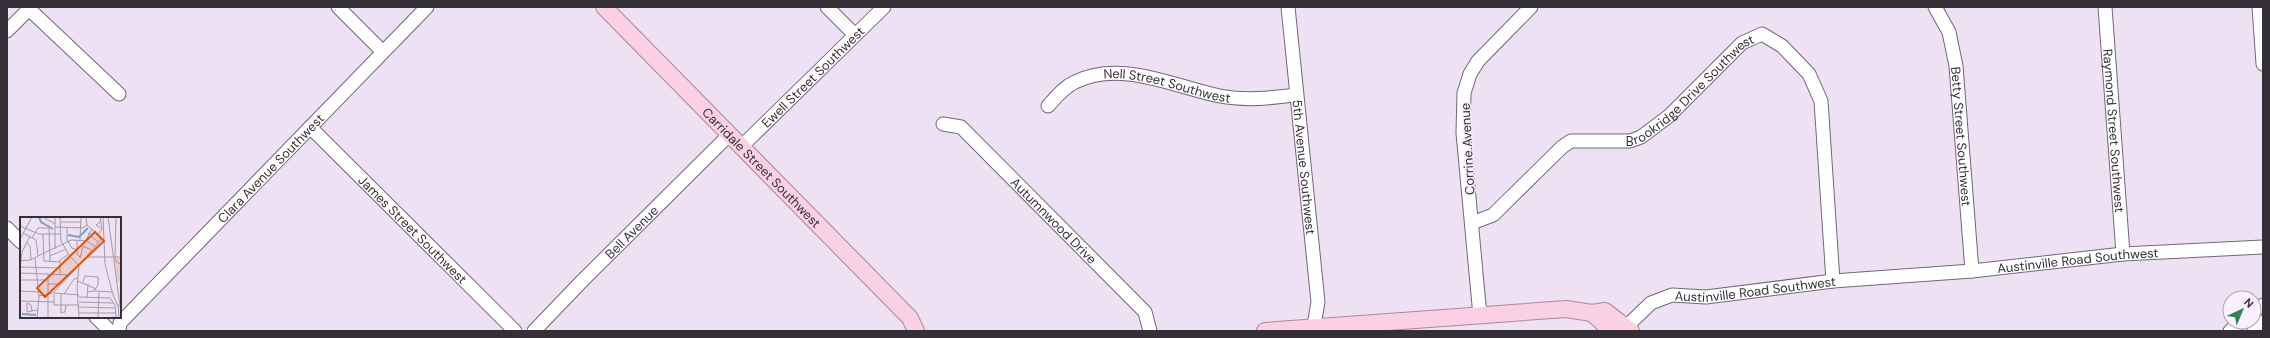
<svg xmlns="http://www.w3.org/2000/svg" width="2270" height="338" font-family="'DM Sans',sans-serif">
<rect width="100%" height="100%" fill="#eee1f4"/>
<g fill="none" stroke-linecap="round" stroke-linejoin="round">
<defs>
<g id="minor">
<path d="M338 7 383 52"/>
<path d="M827 7 855 35"/>
<path id="s1" d="M1288 7 1318 302 1313 331"/>
<path id="s2" d="M1935 7 1949 32 1956 66 1972 271"/>
<path id="s3" d="M2105 7 2123 254"/>
<path d="M2259 7 2263 64"/>
<path d="M29 9 119 94"/>
<path d="M7 31 31 7"/>
<path id="s4" d="M1048 106C1056 97 1064 87 1075 82 1120 59 1175 87 1220 96 1246 101 1270 98 1295 95"/>
<path id="s5" d="M943 124 961 127 1145 312 1150 331"/>
<path id="s6" d="M310 127 515 331"/>
<path id="s7" d="M742 146 884 7"/>
<path id="s8" d="M1472 223 1493 215 1562 147 1571 141H1630L1641 137 1669 116 1742 43 1762 34 1782 46 1809 74 1821 101 1833 281"/>
<path d="M7 228 21 242"/>
<path d="M2254 310 2263 305"/>
<path d="M1480 316 1463 133 1464 93 1470 74 1478 61 1531 7"/>
<path d="M96 317 110 331"/>
<path id="s9" d="M1626 327 1651 303 1672 295 1706 297 1833 281 1972 271 2123 254 2263 247"/>
<path id="s10" d="M119 331 120 323 427 7"/>
<path id="s11" d="M534 331 583 280 730 134"/>
<path d="M2230 331 2240 322"/>
<path d="M2254 331 2263 322"/>
</g>
<g id="major">
<path id="s12" d="M604 7 910 318 916 331"/>
<path d="M1592 313 1611 331"/>
<path d="M1265 331 1566 309 1592 313 1605 311 1631 331"/>
</g>
</defs>
<use href="#minor" stroke="#736777" stroke-width="15"/>
<use href="#major" stroke="#b2849c" stroke-width="18"/>
<use href="#minor" stroke="#fff" stroke-width="13"/>
<use href="#major" stroke="#fad0e4" stroke-width="16"/>
</g>
<g text-anchor="middle" stroke-width="3" stroke-linejoin="round" paint-order="stroke">
<g font-size="13" fill="#353037" stroke="#faeffe">
<text dy="5" stroke="none"><textPath href="#s7" startOffset="99">Ewell Street Southwest</textPath></text>
<text dy="5" stroke="none"><textPath href="#s4" startOffset="131">Nell Street Southwest</textPath></text>
<text dy="5" stroke="none"><textPath href="#s8" startOffset="268">Brookridge Drive Southwest</textPath></text>
<text dy="5" stroke="none"><textPath href="#s3" startOffset="124">Raymond Street Southwest</textPath></text>
<text dy="5" stroke="none"><textPath href="#s2" startOffset="134">Betty Street Southwest</textPath></text>
<text transform="translate(1467 149) rotate(-93)" y="5">Corrine Avenue</text>
<text dy="5" stroke="none"><textPath href="#s12" startOffset="225">Carridale Street Southwest</textPath></text>
<text dy="5" stroke="none"><textPath href="#s10" startOffset="224">Clara Avenue Southwest</textPath></text>
<text dy="5" stroke="none"><textPath href="#s1" startOffset="161">5th Avenue Southwest</textPath></text>
<text dy="5" stroke="none"><textPath href="#s5" startOffset="150">Autumnwood Drive</textPath></text>
<text dy="5" stroke="none"><textPath href="#s6" startOffset="145">James Street Southwest</textPath></text>
<text dy="5" stroke="none"><textPath href="#s11" startOffset="139">Bell Avenue</textPath></text>
<text dy="5" stroke="none"><textPath href="#s9" startOffset="465">Austinville Road Southwest</textPath></text>
<text dy="5" stroke="none"><textPath href="#s9" startOffset="141">Austinville Road Southwest</textPath></text>
</g>
</g>
<g transform="translate(20 217)">
<rect width="101" height="101" fill="#eee1f4"/>
<path d="M94 40 101 41V64L97 65Z" fill="#edc9c7"/>
<path fill="none" stroke="#7e9ec3" stroke-width="2" d="M19 0 21 5 33 12M48 18 59 20 68 11M2 97 16 98"/>
<path fill="none" stroke="#a49aa8" stroke-width="1" d="M23 0 35 7M35 0V32M40 0 41 24 49 38 59 49 57 70 59 101M66 0 67 8 83 22M83 0 85 47 93 78 98 89M88 0 101 96M96 0 95 39 96 45 101 47M81 4 76 8 81 11M41 5H61M0 9 19 17H41M35 10 63 11 67 8M47 10V23L52 31 57 33M3 16 16 23 18 39M68 16 78 25M23 17 24 44 40 45M78 18 82 12 80 0M12 21 18 11H29L30 45M0 22 12 0M57 23V37L61 41M60 23 61 0M66 23 72 12M7 26 10 29 11 43M30 39 46 32M67 39 82 21M15 41 19 79M60 41 63 29 71 33M0 44 10 43 51 23 67 24 74 29M0 50 40 51M0 50 2 35 10 19M0 56 50 58 66 40H101M40 57V43L49 37M0 63H28M58 64 76 72M63 65 65 59 78 60V68L74 74 67 75M28 67H41M0 74 18 75M74 74 92 75M34 76 59 78M34 77V88H59M41 77V96L45 95 46 88M44 77 54 62 58 61M59 80 90 81 95 88 96 100M67 80 68 67M0 84 34 85M59 85 93 86M98 87 99 101M59 90 96 91M12 94 11 88 7 86V95L17 93M59 96H96M17 101 19 79 33 76 50 58M28 101V57M78 101 79 75M85 101 97 100"/>
<path fill="#df570e" fill-opacity="0.15" stroke="#df570e" stroke-width="2" d="M75 15 84 24 25 80 17 71Z"/>
<rect width="101" height="101" fill="none" stroke="#353037" stroke-width="2"/>
</g>
<rect width="2270" height="338" fill="none" stroke="#353037" stroke-width="16"/>
<g transform="translate(2242 310) rotate(44)"><circle r="19" fill="#faeffe" stroke="#aba3ae"/>
<path d="M0-3L7 15L0 10L-7 15Z" fill="#2f8558"/>
<text y="-6" font-size="11" font-weight="bold" text-anchor="middle" fill="#353037">N</text>
</g>
</svg>
